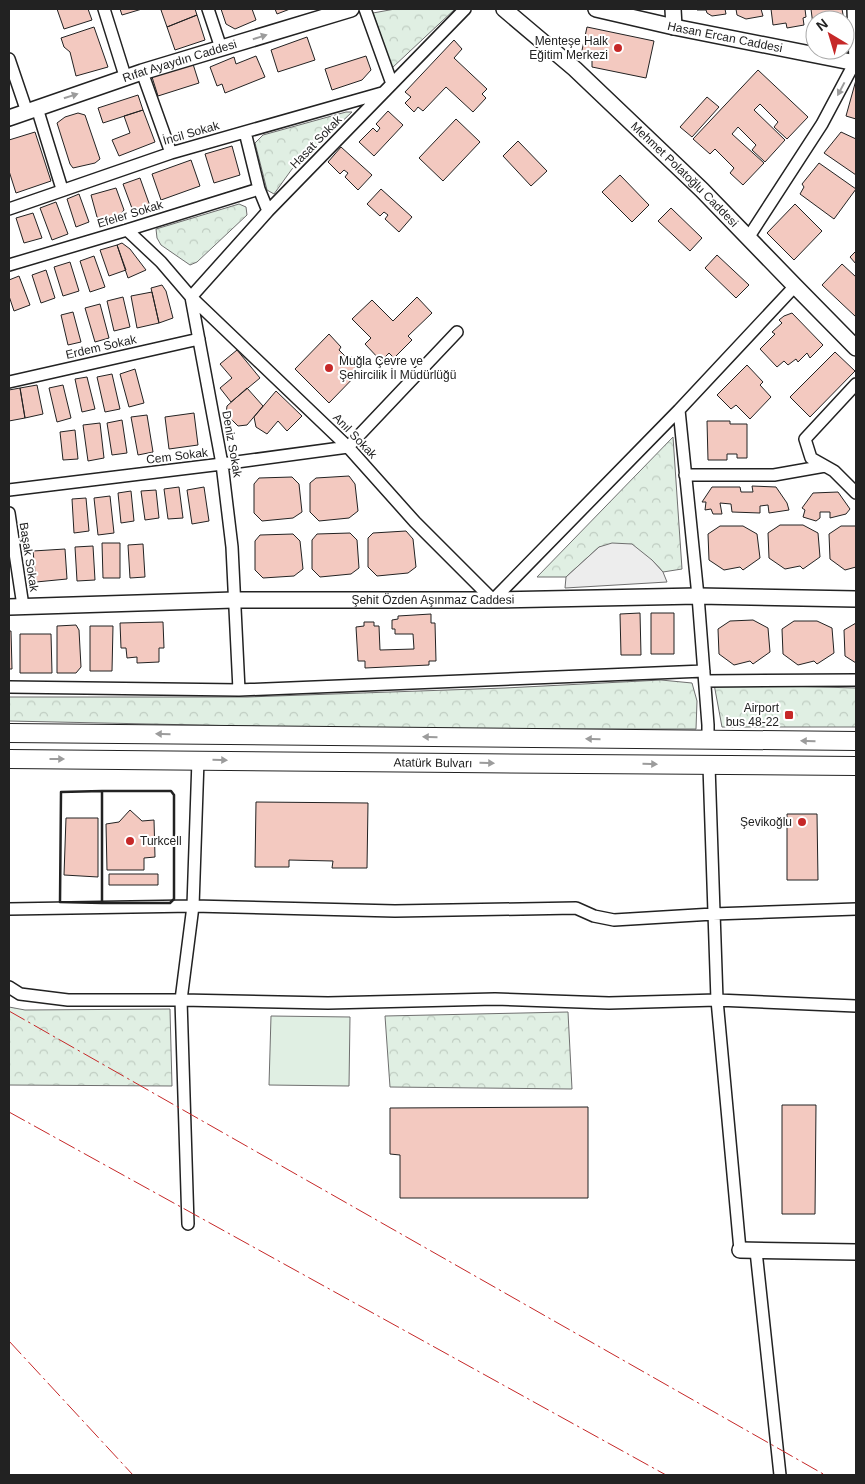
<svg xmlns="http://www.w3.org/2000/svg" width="865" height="1484" font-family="Arial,sans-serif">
<defs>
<pattern id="park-crowns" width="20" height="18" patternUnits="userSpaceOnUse" patternTransform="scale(1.25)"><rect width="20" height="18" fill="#e0efe3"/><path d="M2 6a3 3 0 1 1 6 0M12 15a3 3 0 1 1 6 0" fill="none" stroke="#c0cdc2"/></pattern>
</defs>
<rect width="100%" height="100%" fill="#fff"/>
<path fill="url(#park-crowns)" stroke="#6f6f6f" d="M395 9H455L392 68 373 13Z
M346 112H352L292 169 274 194 267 190 255 143 263 135Z
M239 204 246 207 247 215 197 262 190 265 161 245 157 238 156 229Z
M673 437 682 569 663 572 652 560 599 547 566 577H537Z
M661 680 692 683 697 701 696 729H384L9 721V697H247L505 688Z
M714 684 856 688V727H722Z
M9 1007 25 1010 170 1009 172 1086 9 1085Z
M568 1012 572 1089 390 1087 385 1016Z"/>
<path fill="#e0efe3" stroke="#6f6f6f" d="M271 1016 350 1017 349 1086 269 1085Z"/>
<path fill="#ededed" stroke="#6f6f6f" d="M612 543 632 544 652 560 663 572 667 582 565 588 566 577 599 547Z"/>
<path fill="#f3c9c0" stroke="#222" d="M57 9H88L92 20 64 29Z
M120 9H142L122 15Z
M163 9H195L197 15 167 27 161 10Z
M221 9H252L256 20 235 29 226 24Z
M275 9H290L277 14Z
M696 9H725L726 14 712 16 707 13 706 10H697Z
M736 9H761L763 16 746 19 737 15Z
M771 9H805L806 17 803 18 804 25 787 28 786 23 773 25Z
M811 9H842L844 20H815V33H814Z
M197 15 205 40 175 50 167 27Z
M94 27 108 67 76 76 70 52 64 47 61 38Z
M587 27 654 41 646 78 592 67V57L581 55Z
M307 37 315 60 278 72 271 50Z
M454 40 462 49 454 58 487 89 482 94 486 98 473 112 446 87 423 111 418 107 414 112 405 103 411 97 405 92Z
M256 56 265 77 225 93 222 84 217 86 210 67 234 57 236 64Z
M366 56 371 70 362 80 332 90 325 69Z
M193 64 199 83 158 96 152 77Z
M758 70 808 117 787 139 774 127 778 122 760 104 754 110 785 140 765 162 752 150 756 145 738 127 732 134 764 163 743 185 730 173 734 168 715 149 710 154 693 139Z
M856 80V119L846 116Z
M138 95 143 110 103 123 98 108Z
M707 97 719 107 692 137 680 127Z
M143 110 155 142 119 156 112 140 130 133 124 116Z
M388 111 403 125 374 156 359 142 373 128 377 132 380 128 376 124Z
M78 113 85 115 100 159 95 163 73 168 70 164 57 123 65 117Z
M456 119 480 142 443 181 419 158Z
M35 132 51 181 16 193 9 171V140Z
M841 132 856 139V175L824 153Z
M518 141 547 171 531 186 503 156Z
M232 146 240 175 214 183 205 154Z
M341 147 372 175 358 190 345 177 348 173 344 170 340 174 328 162Z
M191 160 200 186 161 200 152 174Z
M819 163 856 189 834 219 800 194 804 187 802 184Z
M620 175 649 205 632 222 602 192Z
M140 178 150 206 133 211 123 184Z
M116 188 124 210 121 214 101 220 97 217 91 195Z
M381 189 412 217 399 232 385 219 388 215 384 212 380 216 367 204Z
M79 194 89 222 76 227 67 199Z
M56 202 68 234 52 240 40 208Z
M795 204 822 231 794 260 767 233Z
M671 208 702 238 690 251 658 221Z
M33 213 42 238 24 243 16 218Z
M122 243 130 249 146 270 128 278 117 245Z
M117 245 126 270 109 276 100 250Z
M856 251V264L850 257Z
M717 255 749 285 736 298 705 268Z
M94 256 105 287 90 292 80 261Z
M70 262 79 291 63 296 54 267Z
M842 264 856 277V317L822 285Z
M46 270 55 298 41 303 32 275Z
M19 276 30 305 14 311 9 296V280Z
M162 285 166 291 173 318 159 323 151 288Z
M152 292 159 323 137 328 131 296Z
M123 297 130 327 114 331 107 301Z
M417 297 432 313 408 336 412 340 394 358 389 353 381 361 365 344 371 338 352 319 372 300 393 321Z
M100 304 109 338 95 342 85 308Z
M73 312 81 342 68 345 61 315Z
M792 313 823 345 810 358 807 353 798 362 796 359 788 365 784 361 777 367 760 349 775 334 772 332 782 323 779 320 784 316Z
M329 334 341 347 339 350 348 359 351 356 363 368 329 403 295 369Z
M237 350 260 378 231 402 220 388 232 378 220 364Z
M835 352 855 371 810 417 790 397Z
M747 365 763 382 760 385 771 397 750 419 736 405 731 409 717 395Z
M135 369 144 403 129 407 120 374Z
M112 374 120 409 105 412 97 377Z
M87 377 95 409 82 412 75 379Z
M37 385 43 414 25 418 20 388Z
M63 385 71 418 57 422 49 388Z
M20 388 25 418 9 421V390Z
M247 388 263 406 247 425 238 426 226 414 227 406Z
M276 391 302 416 287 431 278 421 267 434 256 427 254 417Z
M194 413 198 445 169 449 165 417Z
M147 415 153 452 138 455 131 417Z
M122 420 127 453 112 455 107 423Z
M707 421H730V424H747V458H737V454H727V460H708Z
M100 423 104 458 88 461 83 425Z
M75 430 78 459 63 460 60 432Z
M349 476 355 484 358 511 349 518 319 521 310 512V483L316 478Z
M292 477 299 484 302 512 293 518 262 521 254 513V484L259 478Z
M752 486 776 487 787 503 789 510 769 513 768 505 760 506V513L732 512 731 504 720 503 722 514H713L711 509 705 510 706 502H702L712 487H740L741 492H753Z
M179 487 183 518 168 519 164 489Z
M204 487 209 521 192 524 187 490Z
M156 490 159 518 145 520 141 491Z
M131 491 134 521 121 523 118 493Z
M838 492 850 509 846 514 830 518V512H820V518L816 521 803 517 805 510 802 508 813 493Z
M110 496 114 533 98 535 94 498Z
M86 498 89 531 74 533 72 499Z
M780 525H803L818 533 820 557 803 569 800 566 785 569 769 558 768 533Z
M720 526H743L757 534 760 558 743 570 740 567 724 570 709 560 708 534Z
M841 526H856V567L845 570 830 559 829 534Z
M406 531 413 539 416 567 408 573 377 576 368 567V538L373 533Z
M350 533 357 540 359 568 351 574 320 577 312 569V540L317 534Z
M293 534 300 541 303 569 294 576 263 578 255 570V541L260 535Z
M102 543H120V578H103Z
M143 544 145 577 130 578 128 545Z
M93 546 95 580 77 581 75 547Z
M65 549 67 579 36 582 33 551Z
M640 613 641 655H621L620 614Z
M651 613H674V654H651Z
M431 614V623H435L436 661H429V665L365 668V661H358L356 627 364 626V622H374V626H379L380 650 414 649 413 634H395V629H392V620L398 619V616Z
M753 620 768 628 770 652 753 664 750 661 734 665 719 654 718 629 730 621Z
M794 621H817L832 628 834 653 817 664 814 661 798 665 783 654 782 629Z
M163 622 164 648H159V662L137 663V657L127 658 126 648H121L120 623Z
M856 623V663L845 656 844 630Z
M76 625 79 630 81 667 76 673H57V626Z
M90 626H113L112 671H90Z
M9 631H11L12 669H9Z
M20 634H51L52 673H20Z
M256 802 368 803 367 868H332L333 861 289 860V867H255Z
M130 810 142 821 154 820 155 857 144 858V870H107L106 824 119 822Z
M787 814H817L818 880H787Z
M66 818H98V877L64 875Z
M109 874H158V885H109Z
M782 1105H816L815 1214H782Z
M588 1107V1198H400V1155L390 1154V1108Z"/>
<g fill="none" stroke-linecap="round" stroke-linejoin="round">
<defs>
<path id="street" d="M104 9 126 79
M208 9 221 48
M365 9 392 84
M465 9 268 211 191 297 348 447 415 522 493 600 679 410 795 286
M9 59 27 112
M142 72 171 153
M37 108 62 189
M245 132 259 189 268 211
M9 209 171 153 382 93
M127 230 161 262 191 297 222 464 232 547 239 690
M748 238 822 124 855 62 853 9
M9 265 127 230 259 189
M9 382 199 339
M856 384 805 439 811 458 834 471 856 493
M679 410 698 596 708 725V740
M685 475H774L825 466
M9 490 222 464 348 447 457 332
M9 513 23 606
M705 681 856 680
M9 687 239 690 704 671
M709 766 717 1000 740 1250
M9 909 193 906 395 911 576 908 594 916 614 920 713 914 856 909
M9 987 20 994 68 1000H181L328 1003 495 999 609 1003 717 1000 856 1006
M188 1224 181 1000 193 906 198 760
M756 1251 780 1475"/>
<g id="secondary">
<path id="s1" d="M504 9 575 69 702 190 795 286 856 348"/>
<path id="s2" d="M596 9 674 27 856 63"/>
<path d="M673 9 674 27"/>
<path id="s3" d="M9 118 142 72 351 9"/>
<path id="s4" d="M9 607 234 600H493L698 596 856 599"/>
<path d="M740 1250 856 1252"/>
</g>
<g id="primary">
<path d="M9 733 856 741"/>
<path id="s5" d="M9 759C291 760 574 766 856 766"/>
</g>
</defs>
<use href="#street" stroke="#222" stroke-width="14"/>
<use href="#secondary" stroke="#222" stroke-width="18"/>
<use href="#primary" stroke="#222" stroke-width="20"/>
<use href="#street" stroke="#fff" stroke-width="11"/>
<use href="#secondary" stroke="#fff" stroke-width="15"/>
<use href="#primary" stroke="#fff" stroke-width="18"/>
<path stroke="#222" stroke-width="2.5" d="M102 791H171L174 795V899L170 903H102Z
M102 791V903L60 902 61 792Z"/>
<path stroke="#c62828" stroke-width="1" stroke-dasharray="18 4 2.5 4" stroke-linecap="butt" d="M9 1011 825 1475
M9 1112 666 1475
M9 1341 133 1475"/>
</g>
<defs><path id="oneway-solid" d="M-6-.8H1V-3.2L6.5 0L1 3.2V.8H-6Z" transform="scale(1.25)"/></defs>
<g fill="#9c9c9c">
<use href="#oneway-solid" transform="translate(260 37) rotate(-17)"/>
<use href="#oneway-solid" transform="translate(841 89) rotate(118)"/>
<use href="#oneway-solid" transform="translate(71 96) rotate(-18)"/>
<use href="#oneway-solid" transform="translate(163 734) rotate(-179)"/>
<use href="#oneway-solid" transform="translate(430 737) rotate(-179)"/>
<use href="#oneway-solid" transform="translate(593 739) rotate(-179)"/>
<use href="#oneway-solid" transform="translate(808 741) rotate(-179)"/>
<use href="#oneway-solid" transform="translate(57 759)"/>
<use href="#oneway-solid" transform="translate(220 760) rotate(1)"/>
<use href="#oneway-solid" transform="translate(487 763) rotate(1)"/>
<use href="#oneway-solid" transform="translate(650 764) rotate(1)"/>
</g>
<g fill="#c62828" stroke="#fff" stroke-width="2">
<circle cx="618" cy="48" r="5"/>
<circle cx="329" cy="368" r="5"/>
<rect x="784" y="710" width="10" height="10" rx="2.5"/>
<circle cx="802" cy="822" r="5"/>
<circle cx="130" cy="841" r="5"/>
</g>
<g text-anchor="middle" stroke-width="4" stroke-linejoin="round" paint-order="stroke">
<g font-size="12" fill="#222" stroke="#fff">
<text dy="4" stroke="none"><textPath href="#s2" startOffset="132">Hasan Ercan Caddesi</textPath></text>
<text dy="4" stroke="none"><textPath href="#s3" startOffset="180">Rıfat Ayaydın Caddesi</textPath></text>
<text transform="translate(191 133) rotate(-16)" y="4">İncil Sokak</text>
<text transform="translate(316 142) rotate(-46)" y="4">Hasat Sokak</text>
<text dy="4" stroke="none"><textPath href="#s1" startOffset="245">Mehmet Polatoğlu Caddesi</textPath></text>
<text transform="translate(130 214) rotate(-17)" y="4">Efeler Sokak</text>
<text transform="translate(101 347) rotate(-13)" y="4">Erdem Sokak</text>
<text transform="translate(355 436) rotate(46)" y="4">Anıl Sokak</text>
<text transform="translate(232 444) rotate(80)" y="4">Deniz Sokak</text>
<text transform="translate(177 456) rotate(-7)" y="4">Cem Sokak</text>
<text transform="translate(29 557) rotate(81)" y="4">Başak Sokak</text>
<text dy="4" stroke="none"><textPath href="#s4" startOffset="424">Şehit Özden Aşınmaz Caddesi</textPath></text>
<text dy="4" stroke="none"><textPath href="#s5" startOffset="424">Atatürk Bulvarı</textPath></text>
</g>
<g font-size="12" fill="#222" stroke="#fff" text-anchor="end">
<text x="608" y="45">Menteşe Halk<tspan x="608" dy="14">Eğitim Merkezi</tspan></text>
<text x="339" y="365" text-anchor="start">Muğla Çevre ve<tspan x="339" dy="14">Şehircilik İl Müdürlüğü</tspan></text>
<text x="779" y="712">Airport<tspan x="779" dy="14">bus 48-22</tspan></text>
<text x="792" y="826">Şevikoğlu</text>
<text x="140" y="845" text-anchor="start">Turkcell</text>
</g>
</g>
<rect width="865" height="1484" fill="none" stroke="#222222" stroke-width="20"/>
<g transform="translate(830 35) rotate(322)"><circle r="24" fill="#ffffff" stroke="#a7a7a7"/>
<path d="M0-4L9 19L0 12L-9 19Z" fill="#c62828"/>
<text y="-8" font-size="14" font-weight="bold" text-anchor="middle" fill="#222222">N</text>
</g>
</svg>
